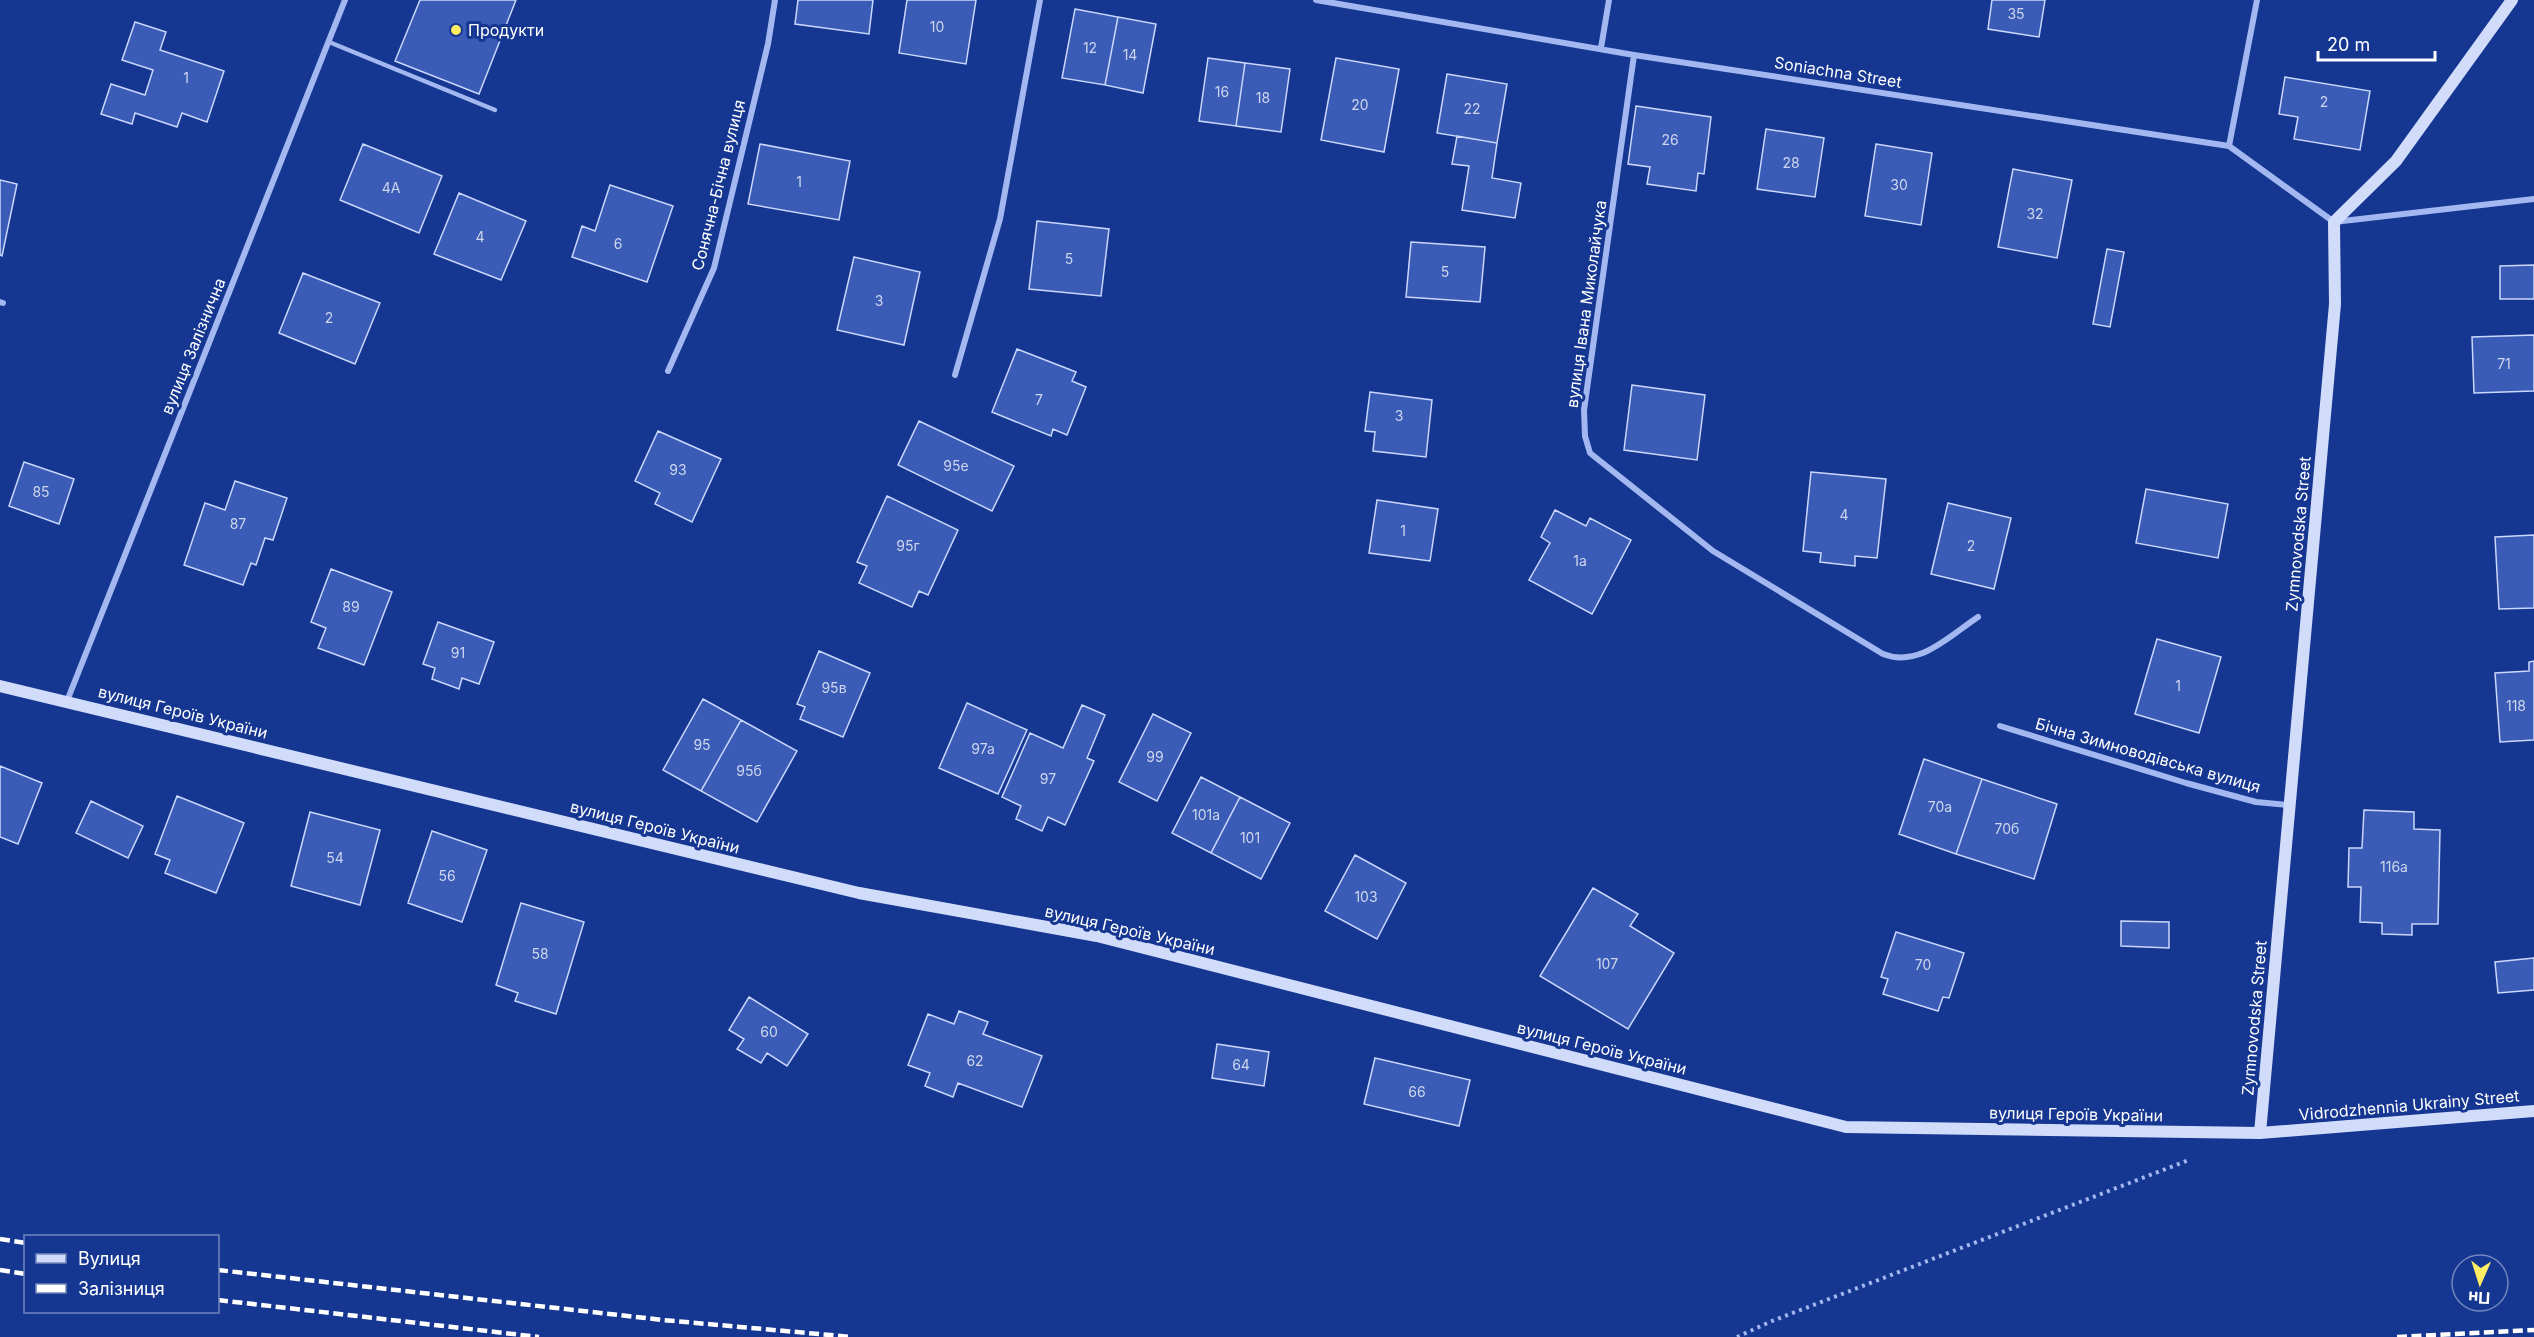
<svg xmlns="http://www.w3.org/2000/svg" width="2534" height="1337" font-family="Inter,sans-serif">
<rect width="100%" height="100%" fill="#153691"/>
<path fill="#3a5cb7" stroke="#c9d7fc" stroke-width="1.5" d="M420 0H516L479 94 395 61Z
M798 0H873L869 34 795 24Z
M907 0H976L966 64 899 53Z
M1992 0H2045L2039 37 1988 29Z
M1075 9 1118 17 1105 85 1062 78Z
M1118 17 1156 24 1143 93 1105 85Z
M135 22 166 32 160 50 224 71 207 122 182 113 177 127 135 113 132 124 101 114 111 84 145 95 153 70 122 60Z
M1208 58 1245 63 1236 126 1199 121Z
M1336 58 1399 69 1384 152 1321 140Z
M1245 63 1290 69 1281 132 1236 126Z
M1447 74 1507 84 1497 143 1437 133Z
M2285 77 2370 91 2360 150 2294 139 2298 117 2279 114Z
M1636 106 1711 117 1704 174 1698 173 1696 191 1647 184 1650 167 1628 164Z
M1766 129 1824 138 1815 197 1757 189Z
M1457 136 1497 143 1492 178 1521 183 1515 218 1462 210 1469 166 1452 164Z
M363 144 442 176 419 233 340 200Z
M760 144 850 161 839 220 748 204Z
M1876 144 1932 153 1921 225 1865 216Z
M2013 169 2072 180 2057 258 1998 247Z
M0 180 17 184 2 256 0 255Z
M610 185 673 206 647 282 572 257 582 226 595 231Z
M459 193 526 221 501 280 434 254Z
M1037 221 1109 229 1101 296 1029 289Z
M1411 242 1485 247 1480 302 1406 297Z
M2107 249 2124 252 2110 327 2093 324Z
M854 257 920 272 904 345 837 330Z
M2534 265V299H2500V266Z
M303 273 380 303 355 364 279 333Z
M2534 335V391L2474 393 2472 337Z
M1017 349 1076 372 1072 381 1086 387 1067 435 1053 429 1051 436 992 412Z
M1632 385 1705 395 1697 460 1624 450Z
M1370 392 1432 400 1426 457 1373 451 1375 432 1365 431Z
M919 421 1014 466 992 511 898 465Z
M658 431 721 459 692 522 655 504 660 493 635 481Z
M24 462 74 479 59 524 9 506Z
M1811 472 1886 479 1877 558 1855 556V566L1820 562 1821 553 1803 551Z
M235 481 287 498 273 540 265 538 256 565 251 563 243 585 184 565 205 503 225 510Z
M2146 489 2228 504 2218 558 2136 543Z
M887 496 958 530 928 595 919 591 912 607 859 583 867 566 857 562Z
M1377 500 1438 509 1430 561 1369 553Z
M1948 503 2011 518 1994 589 1931 574Z
M1555 510 1586 526 1590 518 1631 540 1592 614 1529 580 1550 543 1541 537Z
M2534 535V608L2499 609 2495 537Z
M331 569 392 592 364 665 318 648 326 628 311 622Z
M438 622 494 642 479 684 462 678 459 689 432 679 435 668 423 664Z
M2157 639 2221 657 2199 733 2135 714Z
M819 651 870 673 843 737 800 719 805 707 797 704Z
M2534 661V740L2500 742 2495 673 2529 671V662Z
M703 699 741 720 701 791 663 770Z
M967 703 1027 730 998 794 939 768Z
M1082 705 1105 715 1087 758 1094 761 1065 825 1048 817 1042 831 1016 819 1021 806 1002 797 1030 733 1063 748Z
M1153 714 1191 733 1157 801 1119 782Z
M741 720 797 751 757 822 701 791Z
M1924 759 1982 779 1956 854 1899 834Z
M0 766 42 783 18 844 0 837Z
M1201 777 1240 797 1211 853 1172 833Z
M1982 779 2057 804 2034 879 1956 854Z
M177 796 244 823 216 893 165 873 170 860 155 854Z
M1240 797 1290 823 1261 879 1211 853Z
M91 801 143 826 128 858 76 833Z
M2364 810 2414 812V829L2440 830 2438 924H2412V935L2382 934V923L2360 922 2361 887H2348L2349 848H2362Z
M310 812 380 830 360 905 291 886Z
M432 831 487 850 462 922 408 903Z
M1355 855 1406 883 1377 939 1325 911Z
M1593 888 1638 914 1630 926 1674 953 1628 1029 1540 976Z
M521 903 584 922 556 1014 515 1001 518 993 496 985Z
M2121 921 2169 922V948L2121 946Z
M1896 932 1964 953 1949 998 1943 997 1938 1011 1883 994 1888 979 1881 977Z
M2534 958V990L2498 993 2495 962Z
M749 997 808 1034 787 1066 767 1053 761 1063 737 1049 744 1039 729 1030Z
M959 1011 988 1022 983 1034 1042 1056 1022 1107 958 1083 953 1097 925 1086 930 1073 908 1065 928 1014 954 1024Z
M1217 1044 1269 1052 1264 1086 1212 1078Z
M1375 1058 1470 1080 1459 1126 1364 1104Z"/>
<g fill="none" stroke-linecap="round" stroke-linejoin="round">
<path stroke="#a3b8f0" stroke-width="4" stroke-dasharray="3 4.5" stroke-linecap="butt" d="M1737 1337 1772 1321 2189 1160"/>
<path stroke="#a3b8f0" stroke-width="4.5" d="M329 42 495 110"/>
<path stroke="#a3b8f0" stroke-width="6" d="M1316 0 1634 55 2229 146 2334 222 2534 199
M1601 48 1609 0
M1634 55 1584 410 1585 436 1590 453 1713 551 1883 654C1919 668 1948 637 1978 617
M2229 146 2257 0
M0 302 3 303
M668 371 714 268 768 44 775 0
M955 375 1000 219 1040 0
M67 701 345 0
M2000 726 2186 783 2256 802 2289 805"/>
<path stroke="#d1dcfb" stroke-width="12" d="M0 686 859 893 1097 936 1846 1127 2260 1133 2534 1111
M2260 1133 2335 304 2334 222 2396 161 2512 0"/>
<path stroke="#fff" stroke-width="4.5" stroke-dasharray="10 4.5" stroke-linecap="butt" d="M0 1239 26 1243
M0 1270 26 1274
M218 1270 663 1320 852 1337
M218 1300 539 1337
M2397 1337 2534 1330"/>
</g>
<circle fill="#ffed62" stroke="#153691" stroke-width="2" cx="456" cy="30" r="6"/>
<g text-anchor="middle" stroke-width="6" stroke-linejoin="round" paint-order="stroke">
<g font-size="14" fill="#ced6ed">
<text x="2016" y="19">35</text>
<text x="937" y="32">10</text>
<text x="1090" y="53">12</text>
<text x="1130" y="60">14</text>
<text x="186" y="83">1</text>
<text x="1222" y="97">16</text>
<text x="1263" y="103">18</text>
<text x="2324" y="107">2</text>
<text x="1360" y="110">20</text>
<text x="1472" y="114">22</text>
<text x="1670" y="145">26</text>
<text x="1791" y="168">28</text>
<text x="799" y="187">1</text>
<text x="1899" y="190">30</text>
<text x="391" y="193">4А</text>
<text x="2035" y="219">32</text>
<text x="480" y="242">4</text>
<text x="618" y="249">6</text>
<text x="1069" y="264">5</text>
<text x="1445" y="277">5</text>
<text x="879" y="306">3</text>
<text x="329" y="323">2</text>
<text x="2504" y="369">71</text>
<text x="1039" y="405">7</text>
<text x="1399" y="421">3</text>
<text x="956" y="471">95е</text>
<text x="678" y="475">93</text>
<text x="41" y="497">85</text>
<text x="1844" y="520">4</text>
<text x="238" y="529">87</text>
<text x="1403" y="536">1</text>
<text x="908" y="551">95г</text>
<text x="1971" y="551">2</text>
<text x="1580" y="566">1а</text>
<text x="351" y="612">89</text>
<text x="458" y="658">91</text>
<text x="2178" y="691">1</text>
<text x="834" y="693">95в</text>
<text x="2516" y="711">118</text>
<text x="702" y="750">95</text>
<text x="983" y="754">97а</text>
<text x="1155" y="762">99</text>
<text x="749" y="776">95б</text>
<text x="1048" y="784">97</text>
<text x="1940" y="812">70а</text>
<text x="1206" y="820">101а</text>
<text x="2007" y="834">70б</text>
<text x="1250" y="843">101</text>
<text x="335" y="863">54</text>
<text x="2394" y="872">116а</text>
<text x="447" y="881">56</text>
<text x="1366" y="902">103</text>
<text x="540" y="959">58</text>
<text x="1607" y="969">107</text>
<text x="1923" y="970">70</text>
<text x="769" y="1037">60</text>
<text x="975" y="1066">62</text>
<text x="1241" y="1070">64</text>
<text x="1417" y="1097">66</text>
</g>
<g font-size="16" fill="#fff" stroke="#153691" text-anchor="start">
<text x="468" y="36">Продукти</text>
</g>
<g font-size="16" fill="#fff" stroke="#153691">
<text transform="translate(1838 72) rotate(9)" y="6">Soniachna Street</text>
<text transform="translate(718 185) rotate(-76)" y="6">Сонячна-Бічна вулиця</text>
<text transform="translate(1586 304) rotate(-82)" y="6">вулиця Івана Миколайчука</text>
<text transform="translate(193 346) rotate(-68)" y="6">вулиця Залізнична</text>
<text transform="translate(2298 534) rotate(-85)" y="6">Zymnovodska Street</text>
<text transform="translate(183 712) rotate(14)" y="6">вулиця Героїв України</text>
<text transform="translate(2148 755) rotate(16)" y="6">Бічна Зимноводівська вулиця</text>
<text transform="translate(655 827) rotate(14)" y="6">вулиця Героїв України</text>
<text transform="translate(1130 930) rotate(13)" y="6">вулиця Героїв України</text>
<text transform="translate(2254 1018) rotate(-85)" y="6">Zymnovodska Street</text>
<text transform="translate(1602 1048) rotate(14)" y="6">вулиця Героїв України</text>
<text transform="translate(2409 1105) rotate(-5)" y="6">Vidrodzhennia Ukrainy Street</text>
<text transform="translate(2076 1114) rotate(1)" y="6">вулиця Героїв України</text>
</g>
</g>
<rect x="24" y="1235" width="195" height="78" fill="#153691" stroke="#7386bd" stroke-width="1.5"/>
<rect x="36" y="1254" width="30" height="9" fill="#d1dcfb" stroke="#7386bd" stroke-width="1.5"/>
<text x="78" y="1265" font-size="18" fill="#ffffff">Вулиця</text>
<rect x="36" y="1284" width="30" height="9" fill="#ffffff" stroke="#7386bd" stroke-width="1.5"/>
<text x="78" y="1295" font-size="18" fill="#ffffff">Залізниця</text>
<g transform="translate(2480 1283) rotate(183)"><circle r="28" fill="#153691" stroke="#7386bd" stroke-width="1.5"/>
<path d="M0-4.5L10 22L0 15L-10 22Z" fill="#ffed62"/>
<text y="-9" font-size="16" font-weight="bold" text-anchor="middle" fill="#ffffff">Пн</text>
</g>
<path d="M2318 51v9h117v-9" fill="none" stroke="#ffffff" stroke-width="3"/>
<text x="2327" y="51" font-size="18" fill="#ffffff" stroke="#153691" stroke-width="4.5" paint-order="stroke">20 m</text>
</svg>
